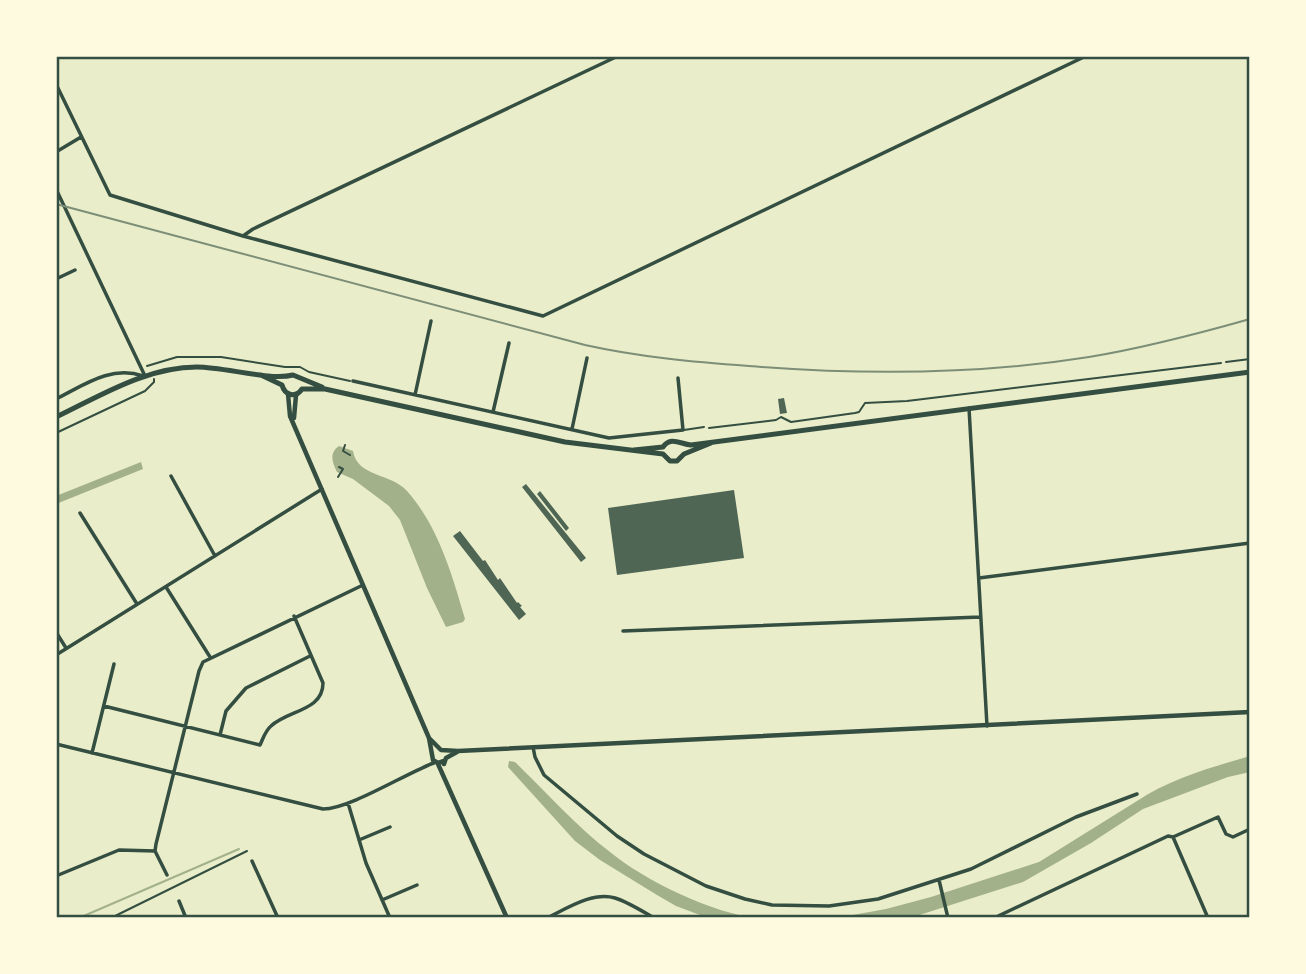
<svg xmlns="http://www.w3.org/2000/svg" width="1306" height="974" font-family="Cabin,sans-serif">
<rect width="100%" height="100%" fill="#e9edc9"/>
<path fill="#a3b18a" d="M339 446 353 451C357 477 391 473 407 491 438 526 452 574 465 619L463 622 446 627 427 588 400 520 389 506 353 479 337 472C332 462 329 453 339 446Z
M141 462 143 469 56 504V496Z
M1250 756V772L1228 777 1143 809 1091 843 1023 882 910 918H836L886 909 931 897 1039 862 1137 801C1170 779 1212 767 1250 756Z
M509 761 515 762C546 792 576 826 610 852 644 880 713 914 758 918H708L676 906 657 895 600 860 575 841 508 767Z"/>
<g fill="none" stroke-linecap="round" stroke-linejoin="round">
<path stroke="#a3b18a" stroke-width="2" d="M79 918 239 849"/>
</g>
<path fill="#4f6655" d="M784 398 787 413 780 414 778 399Z
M526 484 586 558 581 562 522 487Z
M734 490 744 558 617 575 608 508Z
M540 491 569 528 566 531 537 494Z
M460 531 483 561 485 560 498 580 500 578 517 603 518 602 522 606 520 607 526 614 519 620 453 536Z"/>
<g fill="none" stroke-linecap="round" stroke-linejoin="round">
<path stroke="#344e41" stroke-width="2" d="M147 366 177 357H221L285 367H300L309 372 350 381
M709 428 776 420 781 417 791 422 855 413 859 412 865 403 907 401 1221 363
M56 433 145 391 154 382V379
M345 445 343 451 350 455
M338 477 343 469 339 467
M111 918 247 851"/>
<path stroke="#344e41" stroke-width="2" d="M1226 362 1250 359
M684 430 704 427"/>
<path stroke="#344e41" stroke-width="3.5" d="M56 84 110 195 243 236 543 316 1086 56
M56 152 81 137
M56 189 145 376
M243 236 253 229 618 56
M56 279 75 270
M353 381 609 438 683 430 678 378
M415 395 431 321
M56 399C84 385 111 365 143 376
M969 408 987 726
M493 412 509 343
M572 429 587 358
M171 476 215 556
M80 513 137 604
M979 578 1250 543
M166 587 210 657
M623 631 980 617
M56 632 66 648
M56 655 322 489
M104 706 260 745C263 739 265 731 271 726 288 710 323 711 323 683L294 616
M220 735 226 711 246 688 310 656
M56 744 323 809C350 809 406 773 436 762
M533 747 535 757 544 775 617 836 644 854 706 886 745 899 772 905 829 906 878 899 971 869 1076 817 1137 794
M92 753 114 664
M348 803 366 863 390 918
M1173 837 1208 918
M359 840 390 827
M252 861 278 918
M167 875 155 851 156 844 199 671 203 662 363 585
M56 876 119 850 155 851
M939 880 948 918
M382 900 417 885
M179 901 186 918
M547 918C566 909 593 891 615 898 628 902 642 911 654 918
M994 918 1168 836 1173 837 1218 817 1226 834 1233 837 1250 829"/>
<path stroke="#344e41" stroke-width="4.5" d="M288 394 290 416 429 738 433 760 438 763 444 761
M294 418 296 395
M429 738 441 750 458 751 1250 712
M438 764 507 918
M444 764 446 758 457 752"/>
<path stroke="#344e41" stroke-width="5" d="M261 375 282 385C285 396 296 398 302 389H325L565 442 663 454 670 461H677L684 454 711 443
M56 417C100 396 146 367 197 367 225 367 270 381 293 375L322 387
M634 450 663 447C671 436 680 444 691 445L1250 372"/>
<path stroke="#7c8e77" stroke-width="2" d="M56 204 585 345C639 357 694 362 749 366 862 375 977 375 1089 357 1144 348 1197 334 1250 319"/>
</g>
<rect width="1306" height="974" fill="none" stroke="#fefae0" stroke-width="116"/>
<rect x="58" y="58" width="1190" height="858" fill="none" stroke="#344e41" stroke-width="2.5"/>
</svg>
